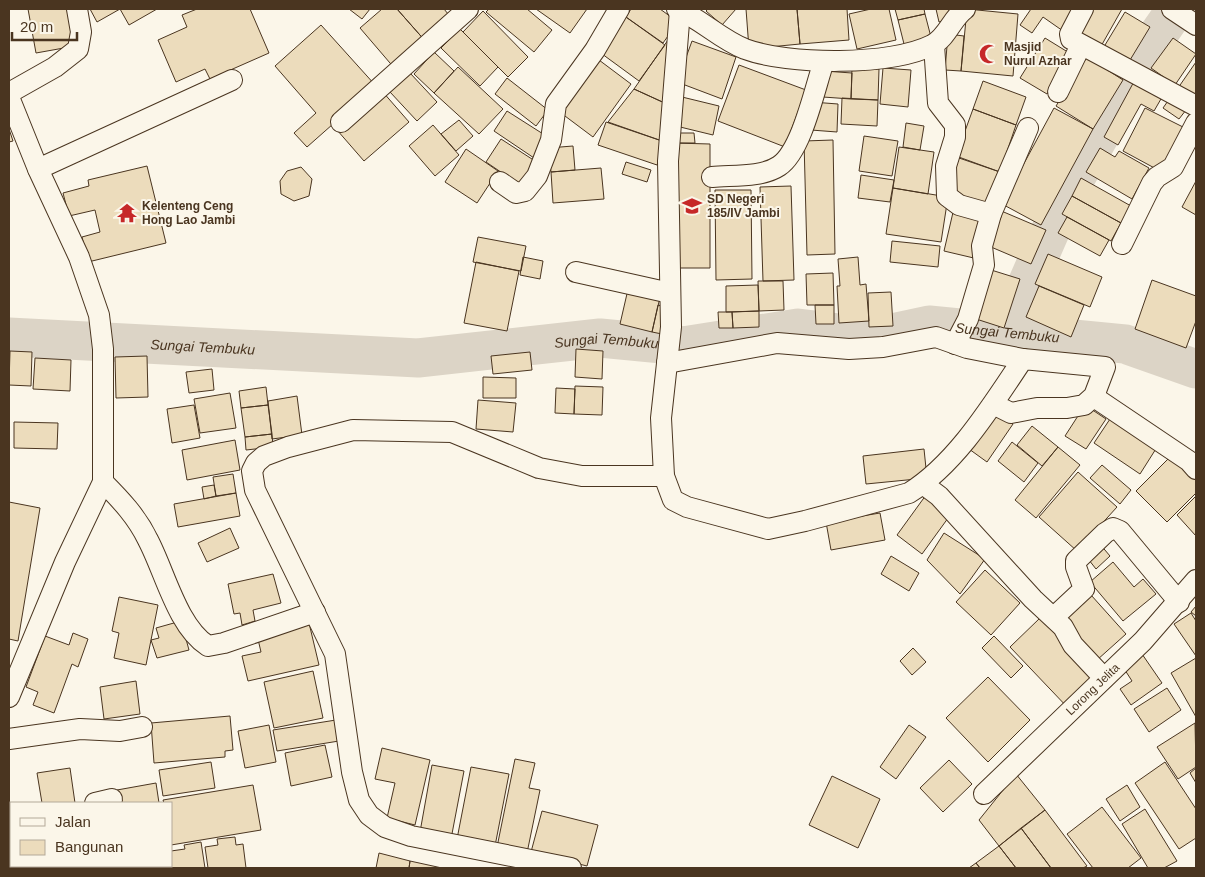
<svg xmlns="http://www.w3.org/2000/svg" width="1205" height="877" font-family="Arial,sans-serif">
<rect width="100%" height="100%" fill="#fbf6e9"/>
<g fill="none" stroke-linecap="round" stroke-linejoin="round">
<g stroke="#dcd4c6" stroke-width="39">
<path d="M1005 334 1067 193 1153 42 1176 9"/>
<path id="s1" d="M9 337 418 358 600 338 683 346 798 328 873 337 929 325 1125 344 1196 369"/>
</g>
</g>
<path fill="#ecdcbc" stroke="#4a3520" d="M28 9H69L75 46 36 53Z
M90 9H157L129 25 120 9 97 22Z
M197 9H250L269 53 210 79 205 69 176 82 158 40 187 27 182 15Z
M349 9H370L362 19Z
M382 9H397L427 43 396 70 360 28Z
M397 9H444L453 20 427 43Z
M489 9H527L552 30 534 52 486 12Z
M536 9H587L570 33Z
M631 9H660L678 22 663 43 626 17Z
M708 9H736L722 25 706 11Z
M746 9H797L800 44 749 49Z
M797 9H847L849 40 800 44Z
M871 9H889L896 40 857 49 849 14Z
M895 9H924L925 14 898 20Z
M936 9H952L954 18 939 22Z
M967 9 1018 14 1013 76 961 71Z
M1031 9H1079L1063 31 1043 17 1032 33 1020 25Z
M1091 9H1122L1100 48 1076 35Z
M483 11 528 57 508 77 463 32Z
M1125 12 1150 27 1127 65 1102 50Z
M925 14 932 41 905 48 898 20Z
M623 15 665 45 639 81 598 51Z
M321 25 376 86 307 147 294 133 316 113 275 66Z
M460 29 498 67 480 86 441 48Z
M948 34 964 36 961 71 945 70Z
M1045 38 1071 54 1047 94 1020 78Z
M1173 38 1196 54 1175 85 1151 68Z
M668 40 669 105 634 89Z
M692 41 736 57 722 99 677 82Z
M434 52 454 71 434 93 414 74Z
M595 57 631 84 593 137 557 110Z
M1087 57 1123 80 1093 129 1056 106Z
M1196 62V101L1178 88Z
M739 65 806 90 785 147 718 121Z
M458 67 503 109 479 134 434 93Z
M852 68 879 69 878 100 851 99Z
M883 68 911 70 908 107 880 104Z
M824 71 852 73 851 99 823 97Z
M410 73 437 102 417 121 390 92Z
M1137 76 1165 92 1154 111 1141 104 1118 145 1104 137Z
M507 78 548 110 536 126 495 94Z
M983 81 1026 97 1016 125 973 109Z
M634 89 669 105 665 142 608 122Z
M382 91 409 122 364 161 337 130Z
M682 97 719 106 713 135 676 126Z
M842 98 878 100 877 126 841 124Z
M1170 98 1186 110 1179 119 1163 108Z
M812 102 838 104 837 132 811 130Z
M1054 108 1093 129 1041 225 1002 204Z
M1145 108 1183 127 1160 171 1123 151Z
M973 109 1016 125 1000 172 956 156Z
M507 111 551 139 537 160 494 131Z
M459 120 473 136 456 151 441 134Z
M606 122 665 142 657 165 598 145Z
M906 123 924 126 920 150 903 147Z
M433 125 459 155 435 176 409 146Z
M9 129 13 141 9 142Z
M674 133H694L695 143H674Z
M864 136 898 141 892 176 859 171Z
M501 139 535 161 520 185 486 162Z
M833 140 835 254 807 255 804 141Z
M674 143 710 144V268H674Z
M573 146 575 170 551 172 548 148Z
M899 147 934 152 928 194 893 188Z
M1100 148 1115 157 1119 151 1149 168 1132 199 1086 172Z
M466 149 498 171 477 203 445 182Z
M959 158 1000 172 988 205 948 190Z
M626 162 651 170 647 182 622 174Z
M147 166 166 243 88 262 82 237 100 232 95 210 69 216 63 193 89 186 88 180Z
M301 167 312 179 309 196 294 201 281 194 280 181 287 171Z
M601 168 604 199 553 203 551 172Z
M861 175 894 180 890 202 858 198Z
M1081 178 1131 206 1121 223 1072 196Z
M1196 181V215L1182 207Z
M791 186 794 280 763 281 760 187Z
M893 188 948 197 941 242 886 234Z
M715 190H751L752 279 716 280Z
M1072 196 1121 223 1111 241 1062 214Z
M954 208 988 216 978 259 944 251Z
M999 210 1046 230 1031 264 984 244Z
M1067 217 1109 240 1100 256 1058 233Z
M478 237 526 246 521 271 473 262Z
M892 241 940 246 938 267 890 262Z
M1048 254 1102 277 1090 307 1035 284Z
M523 257 543 261 540 279 520 275Z
M858 257 860 285 866 284 869 321 839 323 837 286H840L838 259Z
M476 262 519 271 507 331 464 323Z
M988 269 1020 279 1004 328 973 318Z
M833 273 834 305H807L806 274Z
M1152 280 1196 296V321L1186 348 1135 329Z
M758 281H783L784 310 759 311Z
M629 285 661 293 652 332 620 324Z
M758 285 759 311 726 312V286Z
M1039 286 1084 305 1071 337 1026 317Z
M891 292 893 326 869 327 868 293Z
M658 305 669 308 662 334 652 332Z
M815 305H834V324H816Z
M759 311V327L733 328 732 312Z
M718 312H732L733 328H719Z
M576 349 603 351 602 379 575 377Z
M10 351 32 352 31 386 9 385Z
M530 352 532 370 493 374 491 356Z
M147 356 148 397 116 398 115 357Z
M35 358 71 360 70 391 33 389Z
M212 369 214 390 189 393 186 372Z
M483 377 516 378V398H483Z
M575 386 603 387 602 415 574 414Z
M266 387 268 405 241 408 239 391Z
M556 388 575 389 574 414 555 413Z
M230 393 236 428 200 433 194 399Z
M297 396 302 435 272 439 268 401Z
M478 400 516 403 513 432 476 429Z
M194 405 200 438 172 443 167 409Z
M268 405 272 434 245 437 241 408Z
M1085 405 1106 419 1086 449 1065 436Z
M995 412 1013 424 987 462 969 449Z
M1114 413 1159 444 1140 474 1094 443Z
M14 422 58 423 57 449 14 448Z
M1032 426 1058 447 1042 466 1017 445Z
M272 434 273 447 246 450 245 437Z
M235 440 240 470 187 480 182 450Z
M1012 442 1038 463 1024 482 998 461Z
M1058 447 1080 465 1036 518 1015 500Z
M924 449 927 478 866 484 863 456Z
M1171 456 1196 481V493L1167 522 1136 491Z
M1102 465 1131 490 1120 504 1090 478Z
M1078 472 1117 507 1077 551 1039 517Z
M233 474 236 493 216 496 213 477Z
M214 485 216 496 204 499 202 487Z
M236 493 240 516 178 527 174 504Z
M926 495 951 514 922 554 897 535Z
M1196 496V536L1177 515Z
M9 502 40 508 18 641 9 639Z
M880 513 885 540 831 550 826 522Z
M230 528 239 548 207 562 198 543Z
M944 533 985 559 960 594 927 560Z
M1099 543 1110 556 1096 569 1085 555Z
M891 556 919 573 909 591 881 574Z
M1113 562 1134 587 1143 579 1156 594 1123 621 1090 582Z
M985 570 1020 603 991 635 956 602Z
M273 574 281 603 253 610 255 621 242 625 240 613 234 614 228 584Z
M1091 595 1126 634 1097 660 1062 621Z
M119 597 158 605 146 665 114 658 119 633 112 631Z
M1196 606V616L1191 612Z
M1191 613 1196 621V656L1174 624Z
M1040 618 1100 680 1070 710 1010 647Z
M181 621 189 650 157 658 151 640 159 638 156 628Z
M309 623 319 665 248 681 242 656 261 652 257 635Z
M73 633 88 639 78 667 72 664 54 713 33 705 38 692 26 687 45 636 69 645Z
M994 636 1023 666 1011 678 982 648Z
M913 648 926 662 912 675 900 661Z
M1142 654 1162 683 1131 705 1120 689 1132 681 1123 667Z
M1196 658V717L1171 673Z
M313 671 323 718 274 728 264 682Z
M988 677 1030 720 988 762 946 718Z
M136 681 140 714 104 719 100 687Z
M1167 688 1181 710 1149 732 1134 709Z
M230 716 233 750 225 751V757L154 763 151 723Z
M336 720 339 741 277 751 273 730Z
M1195 723 1196 767 1178 779 1157 747Z
M269 725 276 762 245 768 238 731Z
M909 725 926 737 896 779 880 767Z
M325 745 332 777 291 786 285 753Z
M382 748 430 760 415 825 387 818 395 783 375 779Z
M515 759 535 763 529 788 540 790 527 853 497 847Z
M949 760 972 784 943 812 920 788Z
M211 762 215 788 163 796 159 770Z
M1165 762 1196 809V838L1179 849 1135 783Z
M432 765 464 771 451 839 420 832Z
M471 767 509 774 495 846 457 839Z
M70 768 75 803H42L37 773Z
M1196 768V783L1190 773Z
M1016 774 1045 810 999 846 979 820Z
M832 776 880 799 858 848 809 825Z
M156 783 159 803H119L117 790Z
M253 785 261 830 171 845V803H164L163 800Z
M1127 785 1140 807 1120 821 1106 799Z
M1102 807 1141 858 1128 868H1093L1067 834Z
M1145 809 1177 861 1164 868H1148L1122 824Z
M1045 810 1087 866 1083 868H1051L1021 828Z
M542 811 598 825 587 866 531 852Z
M1021 828 1051 868H1016L999 846Z
M235 837 236 845 243 844 246 868H208L205 847 218 845 217 839Z
M201 842 205 868H151V866H171V851L185 849 184 845Z
M999 846 1016 868H980L976 863Z
M379 853 410 861 409 868H376Z
M410 861 442 868H409Z
M976 863 980 868H969Z
M45 866H81V868H45Z
M84 866H117V868H84Z"/>
<g fill="none" stroke-linecap="round" stroke-linejoin="round">
<defs>
<g id="minor">
<path d="M677 9C701 19 720 39 745 49 788 65 891 66 932 45 947 38 952 18 965 9"/>
<path d="M1083 9 1070 34 1071 39 1196 106"/>
<path d="M1172 9 1196 25"/>
<path d="M680 10 668 161 671 327 661 418 664 476 673 500 687 507 768 529 805 521 909 493C957 463 992 405 1023 359L1105 367 1094 396 1084 405 1067 408H1037L1011 413 993 404"/>
<path d="M934 45 938 103 955 125V137L946 166 947 196 959 205 991 214"/>
<path d="M1058 92 1081 45"/>
<path d="M9 93 55 67 78 49 81 32 77 9"/>
<path d="M9 97 38 169 79 257 99 315 103 349V482L65 562 9 697"/>
<path d="M341 122 468 9"/>
<path d="M38 169 232 80"/>
<path d="M712 177C732 175 761 178 779 166 802 151 815 87 824 61"/>
<path d="M500 182 516 193 525 191 537 176 551 140 556 104 595 50 619 9"/>
<path d="M1122 244 1152 183 1157 177 1173 167 1196 123"/>
<path d="M576 272 670 293"/>
<path d="M955 344 968 319 984 265 982 246 991 214 1028 128"/>
<path d="M667 363 777 343 849 349 883 347 936 337 967 348 1023 359"/>
<path d="M1094 397 1189 461 1196 469"/>
<path d="M103 482C121 500 137 517 148 540 165 572 177 626 208 646L224 643 315 612"/>
<path d="M923 484 939 496 1033 599 1063 627 1073 645 1104 678"/>
<path d="M1054 617 1084 589 1076 567V561L1105 533 1113 528 1120 531 1179 602"/>
<path d="M9 739 80 729 120 731 142 727"/>
<path id="s2" d="M984 794 1143 641 1196 580"/>
<path d="M95 803 112 799"/>
<path d="M9 835 11 852"/>
<path d="M571 868 411 836 385 827 369 815 359 800 352 772 335 654 255 490 252 471 256 463 264 456 288 447 353 430 452 432 539 468 582 476H664"/>
</g>
</defs>
<use href="#minor" stroke="#4a3520" stroke-width="22"/>
<use href="#minor" stroke="#fbf6e9" stroke-width="20"/>
</g>
<defs>
<symbol id="mosque-bare" viewBox="-9 -9 18 18"><path d="M3.5-4.9A6 6 0 1 0 3.5 4.9A5 5 0 1 1 3.5-4.9Z" fill="#c62828" stroke="#fbf6e9" stroke-width="2.5" paint-order="stroke"/></symbol>
<symbol id="school-bare" viewBox="-9 -9 18 18"><path d="M0-5L7-2L0 1L-7-2ZM-4 1L0 2.5L4 1V4Q0 6-4 4Z" fill="#c62828" stroke="#fbf6e9" stroke-width="2.5" paint-order="stroke"/></symbol>
<symbol id="temple-bare" viewBox="-9 -9 18 18"><path d="M0-6L5-2H3V0L6.5 2.5H4V6H1.5V3h-3V6H-4V2.5H-6.5L-3 0V-2H-5Z" fill="#c62828" stroke="#fbf6e9" stroke-width="2.5" paint-order="stroke"/></symbol>
</defs>
<g fill-rule="evenodd">
<use href="#mosque-bare" x="975" y="40" width="28" height="28"/>
<use href="#school-bare" x="678" y="192" width="28" height="28"/>
<use href="#temple-bare" x="113" y="199" width="28" height="28"/>
</g>
<g text-anchor="middle" stroke-width="4" stroke-linejoin="round" paint-order="stroke">
<g font-size="12" font-weight="bold" fill="#4a3520" stroke="#fbf6e9" text-anchor="start">
<text x="1004" y="51">Masjid<tspan x="1004" dy="14">Nurul Azhar</tspan></text>
<text x="707" y="203">SD Negeri<tspan x="707" dy="14">185/IV Jambi</tspan></text>
<text x="142" y="210">Kelenteng Ceng<tspan x="142" dy="14">Hong Lao Jambi</tspan></text>
</g>
<g font-size="12" fill="#4a3520" stroke="#fbf6e9">
<text dy="4" stroke="none"><textPath href="#s2" startOffset="151">Lorong Jelita</textPath></text>
</g>
<g font-size="14" font-style="italic" fill="#4a3520" stroke="#fbf6e9">
<text dy="5" stroke="none"><textPath href="#s1" startOffset="1004">Sungai Tembuku</textPath></text>
<text dy="5" stroke="none"><textPath href="#s1" startOffset="599">Sungai Tembuku</textPath></text>
<text dy="5" stroke="none"><textPath href="#s1" startOffset="194">Sungai Tembuku</textPath></text>
</g>
</g>
<rect width="1205" height="877" fill="none" stroke="#4a3520" stroke-width="20"/>
<rect x="10" y="802" width="162" height="65" fill="#fbf6e9" stroke="#b4a999"/>
<rect x="20" y="818" width="25" height="8" fill="#fbf6e9" stroke="#b4a999"/>
<text x="55" y="827" font-size="15" fill="#4a3520">Jalan</text>
<rect x="20" y="840" width="25" height="15" fill="#ecdcbc" stroke="#b4a999"/>
<text x="55" y="852" font-size="15" fill="#4a3520">Bangunan</text>
<path d="M12 32v8h65v-8" fill="none" stroke="#4a3520" stroke-width="2.5"/>
<text x="20" y="32" font-size="15" fill="#4a3520" stroke="#fbf6e9" stroke-width="4" paint-order="stroke">20 m</text>
</svg>
